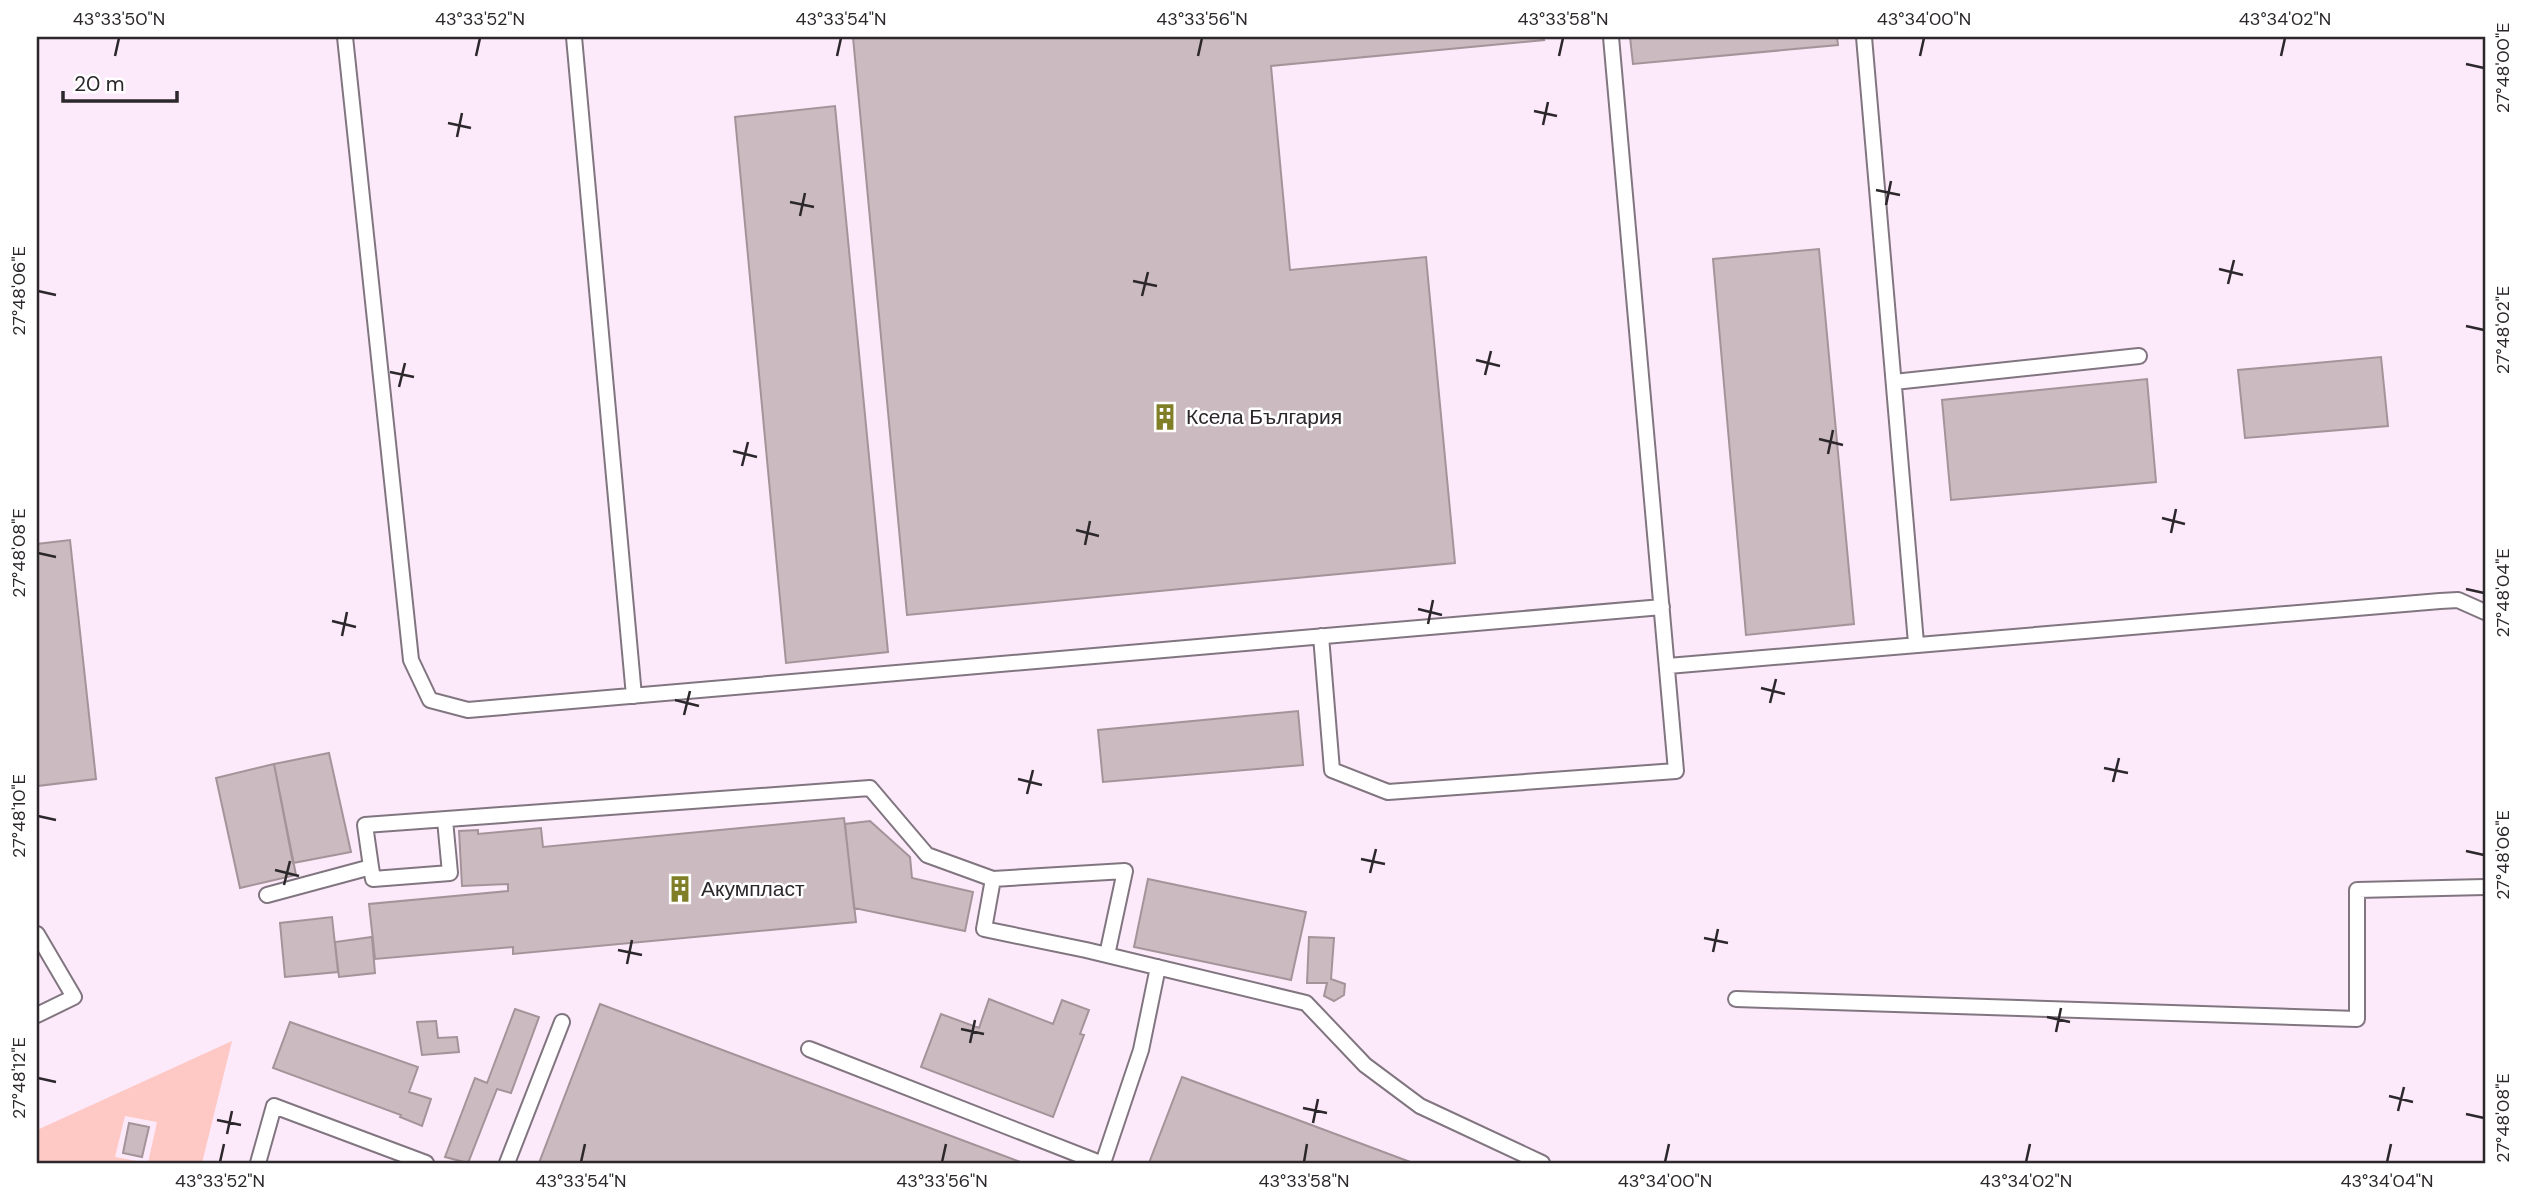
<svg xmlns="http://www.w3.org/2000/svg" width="2522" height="1200" font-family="'DM Sans',sans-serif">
<rect width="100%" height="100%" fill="#fef6fd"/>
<path fill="#fce9fa" d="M37 37H2485V1163H37Z"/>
<path fill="#fec9c4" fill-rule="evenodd" d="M232 1041 202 1163H37V1130ZM125 1116 157 1122 148 1163 115 1157Z"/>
<path fill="#cbbbc0" stroke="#a49499" stroke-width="2" d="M853 37H1543L1544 40 1271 66 1290 270 1426 257 1455 563 907 615Z
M1630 37H1837L1838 45 1633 64Z
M835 106 888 652 786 663 735 117Z
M1819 249 1854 624 1746 635 1713 259Z
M2381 357 2388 426 2245 438 2238 370Z
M2147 379 2156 482 1951 500 1942 400Z
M70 540 96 779 37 786V544Z
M1298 711 1303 765 1103 782 1098 730Z
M329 753 351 852 293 863 274 764Z
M274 764 296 875 240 888 216 778Z
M844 818 856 922 513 954V947L375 959 369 904 508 891V884L462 886 459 831 478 830V834L541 828 543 847Z
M870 821 910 857 912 878 973 892 965 931 854 908 845 824Z
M1148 879 1306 912 1291 980 1134 947Z
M332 917 338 972 285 977 280 923Z
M372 937 375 973 339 977 335 942Z
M1309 937 1334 938 1331 979 1345 984 1344 995 1334 1001 1324 996 1327 983H1307Z
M989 999 1053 1024 1062 1000 1089 1010 1080 1034 1084 1035 1053 1117 921 1067 941 1014 979 1028Z
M600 1004 1023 1163H539Z
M515 1009 539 1017 511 1093 497 1089 468 1163 445 1157 475 1078 487 1083Z
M436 1021 438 1038 457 1037 459 1052 422 1055 417 1022Z
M290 1022 418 1067 409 1092 431 1099 422 1126 400 1117 401 1115 273 1068Z
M1182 1077 1290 1117 1413 1163H1149Z
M129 1123 149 1127 142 1157 123 1153Z"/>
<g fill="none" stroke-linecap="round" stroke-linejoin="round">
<defs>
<path id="service" d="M345 37 411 660 430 700 468 710 1662 607
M574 37 634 696
M1864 37 1916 643
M1894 382 2139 356
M1321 636 1332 770 1388 792 1676 771 1611 37
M1668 666 2440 601 2458 600 2485 612
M371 867 373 879 450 873 445 820
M267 895 371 867 365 825 870 788 927 855 993 879
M37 934 74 997 37 1015
M1107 955 1125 871 993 879 984 929 1086 950 1306 1003 1365 1065 1420 1106 1542 1163
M1736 999 2357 1019V890L2485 887
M809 1049 1100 1163
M258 1163 274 1106 426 1163
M507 1163 562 1022
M1103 1163 1141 1050 1158 967"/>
</defs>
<use href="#service" stroke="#817680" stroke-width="18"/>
<use href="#service" stroke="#fff" stroke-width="14"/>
</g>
<path fill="none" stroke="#2b272b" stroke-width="2.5" d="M115 56 119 38M476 56 480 38M837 56 841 38M1198 56 1202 38M1559 56 1563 38M1920 56 1924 38M2281 56 2285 38M2466 64 2484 68M1534 111 1557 116M448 123 471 128M1543 125 1548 102M457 137 462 113M1876 190 1900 195M790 202 814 207M1886 205 1891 181M800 216 805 193M2219 269 2243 275M1133 281 1157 286M2228 284 2234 260M38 291 56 295M1142 296 1148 272M2466 326 2484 330M1476 360 1500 366M390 372 414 377M1485 375 1491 351M399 387 405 363M1819 439 1843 445M733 451 757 457M1828 454 1833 430M742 466 748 442M2162 518 2185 524M1076 530 1099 536M2171 533 2176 509M1085 545 1090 521M38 553 56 557M2466 589 2484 593M1418 609 1442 615M332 621 356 627M1428 624 1433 600M342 636 347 612M1761 688 1785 694M675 700 699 706M1770 703 1776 679M684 715 690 691M2104 768 2128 773M1018 779 1042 785M2113 782 2119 758M1027 794 1033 770M38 816 56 820M2466 851 2484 855M1361 859 1385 864M275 870 299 876M1370 873 1376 849M284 885 290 861M1704 938 1728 943M618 950 642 955M1713 952 1718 929M627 964 632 940M2047 1017 2070 1022M961 1029 984 1034M2056 1032 2061 1008M970 1043 975 1020M38 1078 56 1082M2389 1096 2413 1102M1303 1108 1327 1113M2398 1111 2404 1087M2466 1114 2484 1118M217 1120 241 1125M1313 1123 1318 1099M227 1134 232 1111M220 1162 224 1144M581 1162 585 1144M942 1162 946 1144M1304 1162 1307 1144M1665 1162 1669 1144M2026 1162 2030 1144M2387 1162 2391 1144"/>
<defs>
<symbol id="building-bare" viewBox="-9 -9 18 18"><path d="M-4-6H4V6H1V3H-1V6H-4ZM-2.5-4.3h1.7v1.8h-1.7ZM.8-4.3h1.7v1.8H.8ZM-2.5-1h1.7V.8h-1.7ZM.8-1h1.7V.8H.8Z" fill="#807f27" stroke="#fff" stroke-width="2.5" paint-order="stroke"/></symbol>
</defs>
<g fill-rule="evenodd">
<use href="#building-bare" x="1146" y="398" width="38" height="38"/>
<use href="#building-bare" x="661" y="870" width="38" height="38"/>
</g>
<g text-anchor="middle" stroke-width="5" stroke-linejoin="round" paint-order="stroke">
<g font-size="21" fill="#2b272b" stroke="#fff" text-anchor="start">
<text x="1186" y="424">Ксела България</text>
<text x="701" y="896">Акумпласт</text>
</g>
</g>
<rect width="2522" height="1200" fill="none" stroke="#ffffff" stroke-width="77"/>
<path d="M63 91v10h114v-10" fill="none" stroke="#2b272b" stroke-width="3.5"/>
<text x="74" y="91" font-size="21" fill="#2b272b" stroke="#ffffff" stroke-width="5" paint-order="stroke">20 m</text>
<rect x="38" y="38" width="2446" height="1124" fill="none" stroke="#2b272b" stroke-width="2.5"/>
<g font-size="18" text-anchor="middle" fill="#2b272b">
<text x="119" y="25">43°33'50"N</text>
<text x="480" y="25">43°33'52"N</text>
<text x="841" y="25">43°33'54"N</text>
<text x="1202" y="25">43°33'56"N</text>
<text x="1563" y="25">43°33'58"N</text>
<text x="1924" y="25">43°34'00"N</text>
<text x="2285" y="25">43°34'02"N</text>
<text transform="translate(2503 68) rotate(-90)" y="6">27°48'00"E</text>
<text transform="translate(19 291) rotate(-90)" y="6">27°48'06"E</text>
<text transform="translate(2503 330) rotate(-90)" y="6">27°48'02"E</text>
<text transform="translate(19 553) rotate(-90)" y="6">27°48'08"E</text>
<text transform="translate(2503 593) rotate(-90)" y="6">27°48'04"E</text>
<text transform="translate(19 816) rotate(-90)" y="6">27°48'10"E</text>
<text transform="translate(2503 855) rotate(-90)" y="6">27°48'06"E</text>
<text transform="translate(19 1078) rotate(-90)" y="6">27°48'12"E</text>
<text transform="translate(2503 1118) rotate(-90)" y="6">27°48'08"E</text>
<text x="220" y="1187">43°33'52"N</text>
<text x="581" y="1187">43°33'54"N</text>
<text x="942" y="1187">43°33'56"N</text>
<text x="1304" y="1187">43°33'58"N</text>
<text x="1665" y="1187">43°34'00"N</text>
<text x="2026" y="1187">43°34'02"N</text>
<text x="2387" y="1187">43°34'04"N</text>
</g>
</svg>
